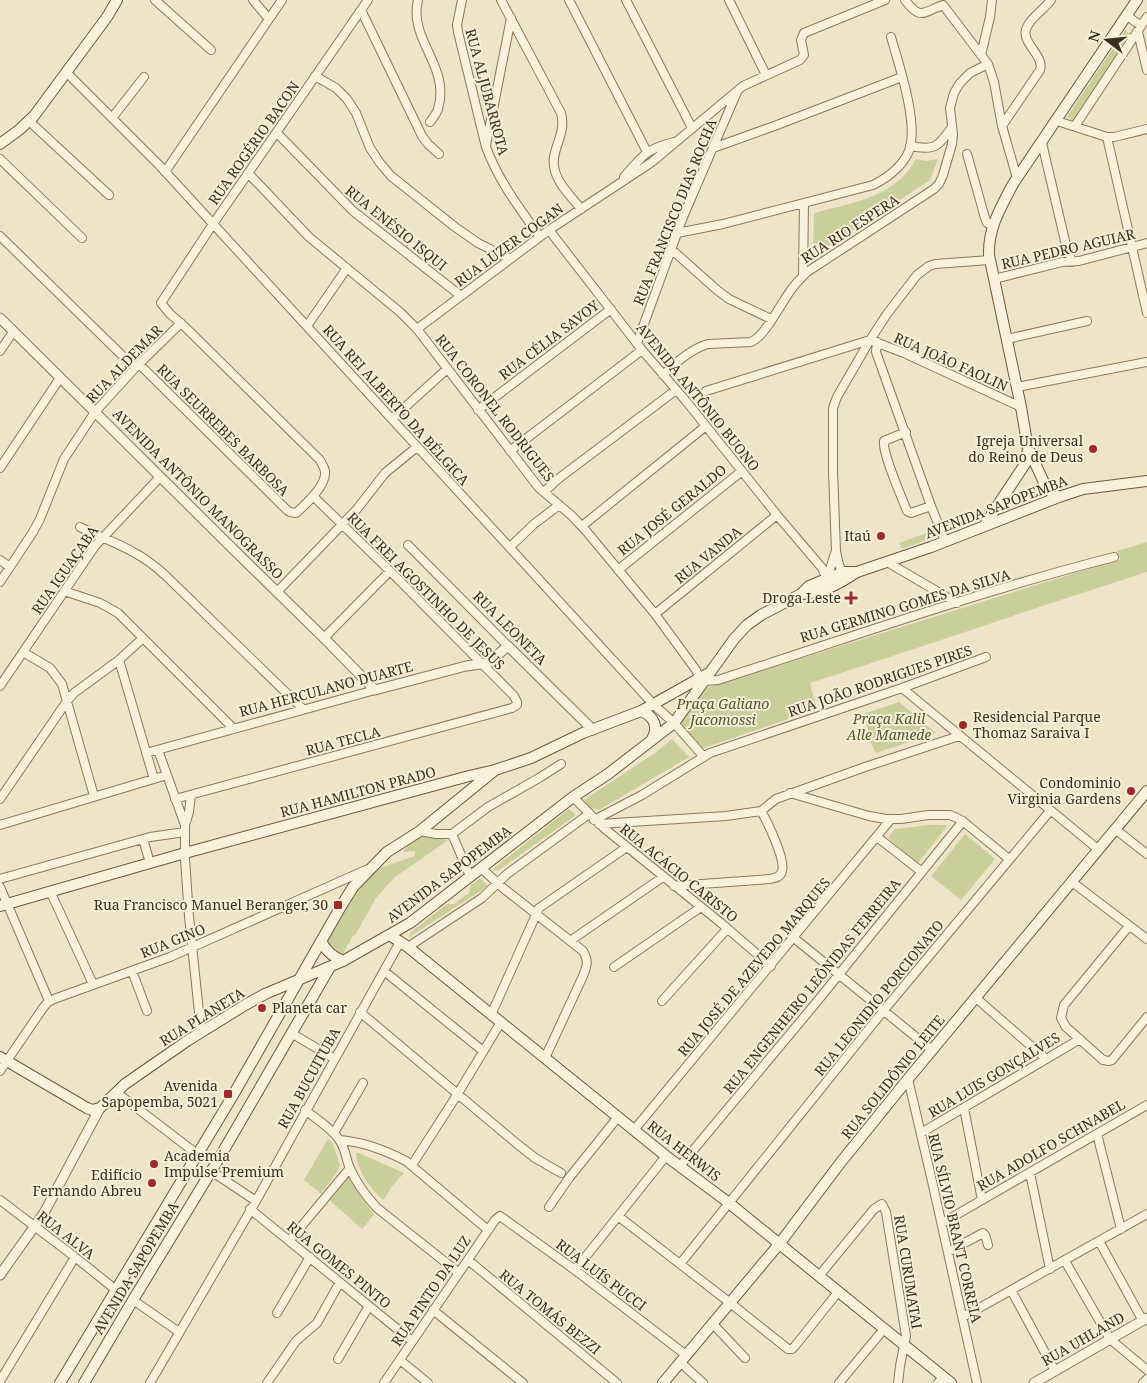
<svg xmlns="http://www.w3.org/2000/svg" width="1147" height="1383" font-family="'Noto Serif',serif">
<rect width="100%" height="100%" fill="#f0e4c8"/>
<path fill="#c9cf9b" d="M1125 30 1131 34 1073 121 1067 117Z
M916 159 926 161 938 159 930 180 813 257 814 213C852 203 896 197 916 159Z
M932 531 934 537 902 549 899 543Z
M1147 542V572C1034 608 922 647 810 683L817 709 701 749 681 725V719L702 689 1120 559 1117 551Z
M899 702 936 733 876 753 869 739 871 738 863 714Z
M672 739 689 757 599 810 590 808 584 800 655 753Z
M569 809 575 814V816L499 870 495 871 493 869Z
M929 825H948L918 863 888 838 895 829Z
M965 834 995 859 961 900 931 876Z
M419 835 442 837 447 841 395 877 376 898 356 934 352 937 343 954 338 955 326 946 327 939 351 896 374 870 415 856V851L403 852 404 850 413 839Z
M480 878 488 886 408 938 411 932 447 904H454L469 893 471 885Z
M328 1139 333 1144 340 1165 337 1172 321 1194 304 1180Z
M356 1153H359L404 1173 389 1190V1192L383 1200C370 1188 357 1170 356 1153Z
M345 1177 349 1178 374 1215 362 1229 329 1200Z"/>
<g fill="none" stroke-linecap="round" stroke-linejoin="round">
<defs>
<path id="minor" d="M155 0 211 50
M253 0 269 19
M418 0C408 40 451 66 438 109 437 113 433 118 430 122
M462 0 457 25 458 32 486 147C498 180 520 209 540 237
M501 0 561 113C567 134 551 149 554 166 556 183 571 196 581 209
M569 0 647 152
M626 0 692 128
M729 0 766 75
M905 0C920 20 922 13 943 5L988 64 994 82 1002 126 1017 178
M361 10 422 136 428 144 439 154
M1126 15 1141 26
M1138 32 1147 70
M981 55 990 17 992 0
M66 72 160 166 654 705 674 723 704 757
M315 76 336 88 347 99 356 113 370 148 380 163 391 176 455 227 478 243 510 259
M112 118 144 77
M29 121 109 195
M1057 121 1107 137H1114L1147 129
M1002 126 1040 70C1045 55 1019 42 1027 27 1032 16 1044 10 1051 0
M1075 126 1147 17
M277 133 353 211 461 296
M1107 137 1147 313
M1042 143 1065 241 1072 262
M486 145 511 18
M910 146C935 151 938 147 952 127
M713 148 777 125 902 77
M967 154 985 218 987 223 993 226
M0 159 82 238
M165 172 282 0
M248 173 309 237 400 312 417 329 539 488 571 515 587 532 655 614 696 670 700 679
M624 177C642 156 646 149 674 142
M549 230 642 350 686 401 777 515 822 568 829 583
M677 233 723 224 873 185C887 178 902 167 909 151 919 124 899 65 891 37
M0 236 135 368
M671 249 717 290 729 299 771 319
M803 276 804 204
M994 279 1062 262 1079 261 1147 243
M307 326 347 268
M417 329 549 230 652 162 743 86 800 60 804 55 801 40 804 33 885 0
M1007 339 1087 321
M877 342 876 352 931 506 945 541
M637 343 683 217 737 92
M0 351 13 332
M139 364 287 510 290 512 296 513C306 504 327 485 325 471 324 467 322 464 320 460L184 326 170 314 161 303 213 224 368 0
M663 375C676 362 691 349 708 344L751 342C767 335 782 300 794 286 798 281 803 276 807 272L934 189 939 184 943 175 952 144 953 134 950 108 954 93 960 83 970 73 988 64
M1017 387 1147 362
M706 391 870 340 904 353 1021 407
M478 410 611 309
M392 419 447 369
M906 432 884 441C882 453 902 498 907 511L911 513 931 506
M510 451 642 350
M0 468 60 378
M544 492 558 479 676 390
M582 526 706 426
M80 527C97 536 116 542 133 552 145 558 155 566 165 575L303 709
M408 545 508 646
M510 547 534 524 559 505
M0 560 10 567
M887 562 957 603
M618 570 742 471
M845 577 839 565 836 551 833 471V408L837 397 870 340 887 314 917 275 929 266 935 264 990 260
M827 579 835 553
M0 582 33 532 40 519 64 459 95 412 135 368 181 323
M64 591 100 603 118 613 234 729
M277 592 357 509 385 473 417 447
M655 614 777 515
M324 638 390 571
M23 652 50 668 62 684 94 796
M119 660 154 779
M704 681 718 680C849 638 980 591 1114 557
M0 686 95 546 160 477
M902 688 1099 850
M158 750 185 825V859L189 916 201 1032
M146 753 375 690
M790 793 869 816 886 819H901L928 815H950L957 818 965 823 1009 859
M573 797 605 829 721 923 771 966
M0 799 67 701 74 693 119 660 143 638
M175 799 512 708 517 705V702L514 696 390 571 313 496
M594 820 642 795 710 753 902 688 986 657
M599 824 726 816 761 811 776 799 865 767 959 736
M0 825 167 775
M185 825 189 812 191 795
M1115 829 1147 854
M420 831 436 834H452
M452 834 488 807 539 778 561 764
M452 834 470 876
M877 837 922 872
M143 839 150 863
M481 868 503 888 583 951C589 961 587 966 583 976L545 1058
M0 879 150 837 185 832
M1072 882 1147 939
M674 886 770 879C775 878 781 877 782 871 786 860 767 821 761 811
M0 887 49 1001
M50 891 93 984
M1129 926 1064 1005 1061 1018 1066 1027 1103 1060 1109 1061 1112 1060 1147 1017
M794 938 932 1050
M570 941 663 877
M408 947 482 898 507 874 589 814
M614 967 701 907
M132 971 147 1011
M384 971 483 1051
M976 998 1046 1059
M662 1001 727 929
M360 1012 516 1143 535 1158 561 1173
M491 1015 539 908 627 847
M291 1033 335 1059
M0 1071 43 1008 48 1002 54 999 170 957 368 869
M908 1079 932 1181 977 1383
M116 1092 197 1154
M964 1108 982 1200
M305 1110C315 1118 334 1130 340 1141 345 1148 346 1158 349 1166 355 1181 366 1196 377 1208L459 1273
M634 1130 891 819
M334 1133 363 1083
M921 1133 1080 1039
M1097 1134 1121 1229
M340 1140C363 1142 385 1150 406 1161L488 1230
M412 1165 457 1095 501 1022
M680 1166 815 1004 963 821
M211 1171 256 1201
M1030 1173 1050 1269
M0 1200 75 1257 116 1290
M549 1207 569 1178 618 1117
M250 1209 412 1341
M618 1216 729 1302 788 1349H792L795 1346 838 1292
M942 1223 1147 1105
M290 1240 350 1168
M1099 1241 1143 1321
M948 1252 983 1233 985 1235 988 1245
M468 1260 617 1383
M1065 1261 1110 1339 1147 1370
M680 1264 884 1010 1050 811
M575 1270 666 1156
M819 1276 874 1209 882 1204 886 1212 906 1336 900 1366 898 1383
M1011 1290 1055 1371
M133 1300 179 1332
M433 1310 523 1383
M277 1313 310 1257
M963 1317 1147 1214
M712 1323 745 1358
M338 1359 369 1306
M400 1360 428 1383
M680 1362 703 1383
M0 1381 75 1257
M150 1383 256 1201 400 942
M267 1383 296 1341 317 1323 340 1282
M384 1383 495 1220 500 1216 575 1270 686 1355
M839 1383 884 1329
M938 1383 943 1377
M1143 1383 1147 1379"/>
<path id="tertiary" d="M0 318 232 548 324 638 375 690 466 666 488 663 508 646 593 730
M0 1275 44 1213 100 1108
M1034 1383 1147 1318"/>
<path id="secondary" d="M0 144 19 130 34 116 107 17 117 0
M1059 497 1047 489 1028 448 1021 407 989 255C988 228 1001 207 1013 184L1137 0
M984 526 1025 464 1028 449
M801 594C820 594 841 583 857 572
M641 711C654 716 659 727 652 739
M0 906 185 853 469 776 495 770 531 758 583 733 641 711 707 674
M389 935 399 941 408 947 666 1156 729 1203 951 1383
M321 941C326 951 332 956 343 961
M0 1057 87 1108 92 1110 100 1108 125 1084 187 1041 245 1005 265 994 343 961 410 923 573 797 608 774 674 723 734 639 747 625 761 615 801 594 809 586 843 572H857L931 547 1059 497 1083 489 1147 481
M60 1383 232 1097 340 908 353 887 387 852 420 831 495 770
M84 1383 133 1300 221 1155 330 967
M663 1383 780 1243 841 1162 908 1079 1147 791"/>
</defs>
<use href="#minor" stroke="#8d765c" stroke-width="10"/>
<use href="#tertiary" stroke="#8d765c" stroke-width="11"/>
<use href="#secondary" stroke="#6f573f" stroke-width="12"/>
<use href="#minor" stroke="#faf1dc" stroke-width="8"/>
<use href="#tertiary" stroke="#faf1dc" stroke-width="9"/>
<use href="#secondary" stroke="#faf1dc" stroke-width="10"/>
</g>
<g fill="#9e2a2b" stroke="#f7eed8" stroke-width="2">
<circle cx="1093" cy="449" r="5"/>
<circle cx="881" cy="536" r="5"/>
<path d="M848.5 590.5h5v5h5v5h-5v5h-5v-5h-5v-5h5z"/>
<circle cx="963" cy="725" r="5"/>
<circle cx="1131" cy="791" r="5"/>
<rect x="333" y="900" width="10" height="10" rx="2.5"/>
<circle cx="262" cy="1008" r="5"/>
<rect x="223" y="1089" width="10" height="10" rx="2.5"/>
<circle cx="154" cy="1164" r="5"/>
<circle cx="152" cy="1183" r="5"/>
</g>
<g text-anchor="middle" stroke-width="4" stroke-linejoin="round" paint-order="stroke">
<g font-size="14" fill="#3d2e20" stroke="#f7eed8">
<text transform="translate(487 92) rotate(75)" y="5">RUA ALJUBARROTA</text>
<text transform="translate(254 143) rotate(-55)" y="5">RUA ROGÉRIO BACON</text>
<text transform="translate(675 212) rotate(-68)" y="5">RUA FRANCISCO DIAS ROCHA</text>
<text transform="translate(396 228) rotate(39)" y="5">RUA ENÉSIO ISQUI</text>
<text transform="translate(850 229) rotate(-33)" y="5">RUA RIO ESPERA</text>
<text transform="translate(509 245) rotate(-36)" y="5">RUA LUZER COGAN</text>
<text transform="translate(1068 249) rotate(-13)" y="5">RUA PEDRO AGUIAR</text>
<text transform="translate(549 340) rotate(-37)" y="5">RUA CÉLIA SAVOY</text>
<text transform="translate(951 362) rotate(24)" y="5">RUA JOÃO FAOLIN</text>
<text transform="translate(124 364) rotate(-46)" y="5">RUA ALDEMAR</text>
<text transform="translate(698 397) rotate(51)" y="5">AVENIDA ANTÔNIO BUONO</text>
<text transform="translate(396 405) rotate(48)" y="5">RUA REI ALBERTO DA BÉLGICA</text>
<text transform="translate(495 408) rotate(52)" y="5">RUA CORONEL RODRIGUES</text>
<text transform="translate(223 430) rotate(45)" y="5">RUA SEURREBES BARBOSA</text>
<text transform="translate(198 494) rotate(45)" y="5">AVENIDA ANTÔNIO MANOGRASSO</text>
<text transform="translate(996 507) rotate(-21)" y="5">AVENIDA SAPOPEMBA</text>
<text transform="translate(672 510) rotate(-39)" y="5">RUA JOSÉ GERALDO</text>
<text transform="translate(708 555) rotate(-39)" y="5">RUA VANDA</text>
<text transform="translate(65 570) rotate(-55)" y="5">RUA IGUAÇABA</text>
<text transform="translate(426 591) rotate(45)" y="5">RUA FREI AGOSTINHO DE JESUS</text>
<text transform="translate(905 606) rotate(-17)" y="5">RUA GERMINO GOMES DA SILVA</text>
<text transform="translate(510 628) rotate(45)" y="5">RUA LEONETA</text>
<text transform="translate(880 681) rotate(-19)" y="5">RUA JOÃO RODRIGUES PIRES</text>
<text transform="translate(326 689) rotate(-15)" y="5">RUA HERCULANO DUARTE</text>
<text transform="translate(343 741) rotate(-15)" y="5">RUA TECLA</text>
<text transform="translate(358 792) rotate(-15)" y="5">RUA HAMILTON PRADO</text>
<text transform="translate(679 873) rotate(39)" y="5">RUA ACÁCIO CARISTO</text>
<text transform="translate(449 874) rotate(-37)" y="5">AVENIDA SAPOPEMBA</text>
<text transform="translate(173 941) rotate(-22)" y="5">RUA GINO</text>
<text transform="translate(754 967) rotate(-50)" y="5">RUA JOSÉ DE AZEVEDO MARQUES</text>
<text transform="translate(812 986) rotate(-51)" y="5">RUA ENGENHEIRO LEÔNIDAS FERREIRA</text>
<text transform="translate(879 998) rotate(-51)" y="5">RUA LEONIDIO PORCIONATO</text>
<text transform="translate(202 1017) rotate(-32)" y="5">RUA PLANETA</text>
<text transform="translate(994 1075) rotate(-31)" y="5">RUA LUIS GONÇALVES</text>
<text transform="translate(893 1077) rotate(-51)" y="5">RUA SOLIDÔNIO LEITE</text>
<text transform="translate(309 1078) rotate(-61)" y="5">RUA BUCUITUBA</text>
<text transform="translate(1051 1145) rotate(-30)" y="5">RUA ADOLFO SCHNABEL</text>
<text transform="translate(684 1151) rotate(38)" y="5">RUA HERWIS</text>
<text transform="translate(955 1228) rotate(77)" y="5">RUA SÍLVIO BRANT CORREIA</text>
<text transform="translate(66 1235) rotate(38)" y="5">RUA ALVA</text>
<text transform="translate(339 1265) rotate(39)" y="5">RUA GOMES PINTO</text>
<text transform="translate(136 1268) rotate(-59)" y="5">AVENIDA SAPOPEMBA</text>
<text transform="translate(908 1272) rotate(81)" y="5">RUA CURUMATAI</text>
<text transform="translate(601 1275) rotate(37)" y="5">RUA LUÍS PUCCI</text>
<text transform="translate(431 1291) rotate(-56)" y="5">RUA PINTO DA LUZ</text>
<text transform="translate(550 1312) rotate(39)" y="5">RUA TOMÁS BEZZI</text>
<text transform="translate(1083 1339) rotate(-30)" y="5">RUA UHLAND</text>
</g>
<g font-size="14" fill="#3d2e20" stroke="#f7eed8" text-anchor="end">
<text x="1083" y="446">Igreja Universal<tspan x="1083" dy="16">do Reino de Deus</tspan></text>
<text x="871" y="541">Itaú</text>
<text x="841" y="603">Droga Leste</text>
<text x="973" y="722" text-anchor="start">Residencial Parque<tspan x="973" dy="16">Thomaz Saraiva I</tspan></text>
<text x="1121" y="788">Condominio<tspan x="1121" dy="16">Virginia Gardens</tspan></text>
<text x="328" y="910">Rua Francisco Manuel Beranger, 30</text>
<text x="272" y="1013" text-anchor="start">Planeta car</text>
<text x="218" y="1091">Avenida<tspan x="218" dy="16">Sapopemba, 5021</tspan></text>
<text x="164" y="1161" text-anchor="start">Academia<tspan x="164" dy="16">Impulse Premium</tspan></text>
<text x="142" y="1180">Edifício<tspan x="142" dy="16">Fernando Abreu</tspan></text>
</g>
<g font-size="14" font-style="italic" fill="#4d5a26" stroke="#f7eed8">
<text x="723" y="709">Praça Galiano<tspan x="723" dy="16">Jacomossi</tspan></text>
<text x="889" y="724">Praça Kalil<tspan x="889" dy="16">Alle Mamede</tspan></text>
</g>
</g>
<g transform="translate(1107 40) rotate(286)" stroke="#f7eed8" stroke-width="4" paint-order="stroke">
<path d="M0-4L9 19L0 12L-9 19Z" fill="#3d2e20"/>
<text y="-8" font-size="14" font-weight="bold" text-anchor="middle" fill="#3d2e20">N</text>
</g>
</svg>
